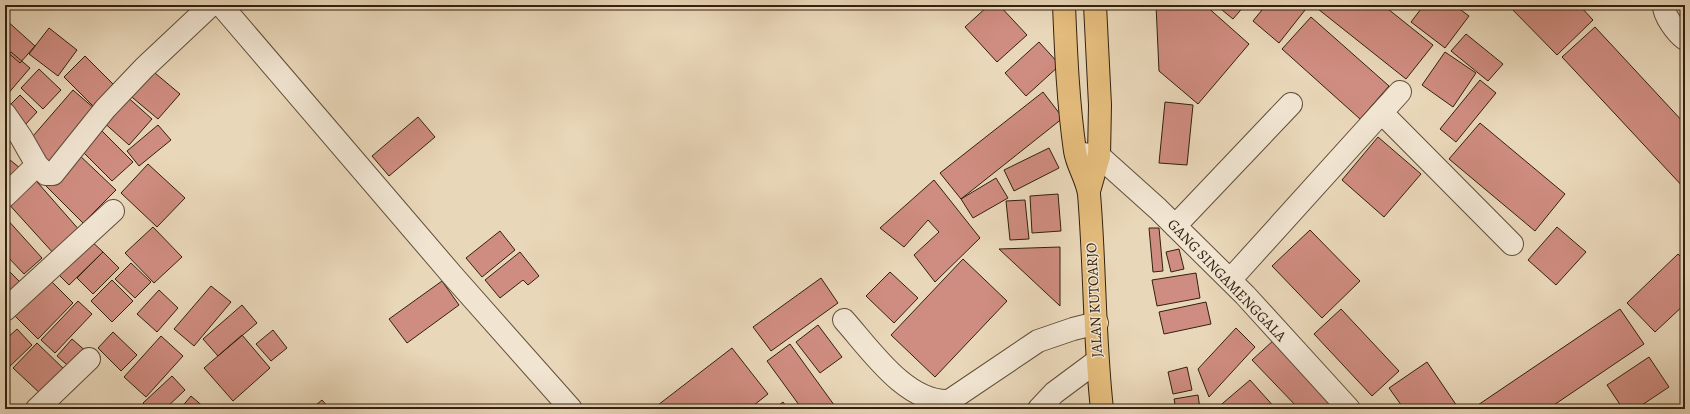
<svg xmlns="http://www.w3.org/2000/svg" width="1690" height="414" font-family="Alegreya,serif">
<rect width="100%" height="100%" fill="#e9d7b9"/>
<filter id="stains"><feTurbulence type="fractalNoise" baseFrequency=".005" numOctaves="4"/><feColorMatrix values="0 0 0 0 .2 0 0 0 0 .09 0 0 0 0 .02 0 0 0 .5 -.17"/></filter>
<radialGradient id="worn" r=".72"><stop offset=".6" stop-color="#630" stop-opacity="0"/><stop offset="1" stop-color="#630" stop-opacity=".3"/></radialGradient>
<path fill="#cf8c80" stroke="#32210f" d="M989 5H999L1027 35 997 62 965 27Z
M1156 5H1205L1249 44 1198 104 1159 71Z
M1216 5H1245L1233 19Z
M1266 5H1309L1279 43 1253 21Z
M1313 5H1383L1433 45 1406 79Z
M1424 5H1454L1469 16 1445 48 1411 22Z
M1508 5H1579L1593 20 1557 55Z
M1311 17 1389 86 1360 119 1282 49Z
M5 19 35 46 20 63 5 50Z
M1595 27 1685 124V189L1562 57Z
M49 28 77 50 58 76 29 54Z
M1466 34 1503 64 1488 81 1451 51Z
M1039 42 1060 65 1026 96 1005 73Z
M11 52 30 68 6 96 5 59Z
M1445 52 1476 73 1453 107 1422 85Z
M85 56 120 91 99 112 64 77Z
M149 68 180 94 158 119 127 93Z
M39 69 61 90 43 109 21 88Z
M1480 80 1496 93 1456 142 1440 129Z
M73 90 95 109 50 162 27 143Z
M1043 92 1063 118 961 199 940 173Z
M124 94 152 119 129 145 101 120Z
M20 95 37 112 25 125 7 108Z
M1165 102 1193 105 1187 165 1159 163Z
M418 117 435 137 389 176 372 156Z
M1480 123 1565 194 1535 231 1449 159Z
M158 125 171 140 139 166 127 151Z
M98 127 133 162 112 181 78 147Z
M5 128 14 135 5 147Z
M1378 137 1421 174 1384 217 1342 180Z
M1049 148 1059 168 1014 191 1004 170Z
M77 153 116 190 83 223 45 185Z
M5 156 20 168 5 185Z
M148 164 185 198 157 227 121 193Z
M31 175 81 232 55 255 5 200Z
M996 178 1008 198 973 218 961 199Z
M934 180 980 238 935 282 914 255 939 232 928 220 904 247 880 228Z
M1058 194 1061 231 1032 233 1030 196Z
M1025 200 1029 239 1010 240 1006 201Z
M5 217 42 258 24 274 5 254Z
M153 227 182 257 154 283 125 253Z
M1557 227 1586 252 1556 285 1528 260Z
M1149 228H1159L1163 271 1153 272Z
M1310 230 1360 281 1322 318 1272 266Z
M500 231 515 250 482 277 466 258Z
M87 237 103 252 69 285 54 270Z
M1060 247V306L999 249Z
M1179 249 1184 269 1171 272 1166 252Z
M103 252 119 268 93 294 77 278Z
M520 252 539 276 528 285 523 280 500 298 485 280Z
M1678 254 1685 261V304L1655 332 1627 303Z
M963 259 1007 301 935 377 891 335Z
M131 263 151 282 135 298 115 279Z
M5 267 21 283 5 299Z
M890 272 918 298 894 323 866 296Z
M1196 273 1200 298 1157 306 1152 280Z
M48 278 73 303 38 339 13 314Z
M821 278 838 303 771 351 753 327Z
M112 280 133 301 112 322 91 301Z
M442 281 459 305 407 343 389 319Z
M211 286 231 302 194 346 174 329Z
M159 290 178 308 157 332 137 314Z
M78 301 92 314 55 353 41 340Z
M1206 302 1211 324 1164 334 1159 312Z
M242 305 257 323 218 356 203 339Z
M1341 309 1399 371 1372 396 1314 334Z
M1620 309 1644 344 1548 409H1472Z
M818 325 842 357 820 373 796 342Z
M1236 328 1255 347 1209 397 1198 369Z
M17 329 32 345 7 369 5 367V340Z
M273 330 287 348 271 361 256 344Z
M113 332 137 355 121 371 98 348Z
M242 335 270 368 233 401 204 368Z
M161 336 183 356 146 397 124 377Z
M72 339 88 353 73 370 57 356Z
M1274 340 1339 409H1299L1252 360Z
M37 343 67 372 43 396 13 368Z
M790 344 837 409H802L767 361Z
M732 348 768 394 749 409H661L658 405Z
M1649 357 1669 387 1636 409H1623L1607 385Z
M1427 362 1459 409H1404L1389 388Z
M1187 367 1192 390 1173 394 1168 372Z
M172 376 185 390 165 409H149L143 403Z
M1250 380 1276 409H1216Z
M1198 395 1200 409H1176L1174 399Z
M191 396 206 409H180Z
M322 400 330 409H311Z
M783 402 788 409H774Z
M73 404 80 409H69Z"/>
<g fill="none" stroke-linecap="round" stroke-linejoin="round">
<defs>
<path id="minor" d="M221 5 453 276 571 409
M1664 5C1663 15 1677 33 1685 39
M1382 113 1512 244
M5 114 21 137 37 165 46 174H53L105 109 144 68 211 5
M1082 154 1099 156 1158 209 1245 295 1349 409
M5 196 37 165
M1175 226 1291 104
M1230 280 1400 92
M5 310 113 211
M844 320C870 349 906 403 949 401L1038 341 1073 329 1097 323
M37 409 89 359
M1039 409 1054 393 1097 361"/>
<path id="major" d="M1064 5C1066 53 1068 102 1075 151 1077 165 1087 179 1089 194 1095 265 1094 338 1102 409
M1089 191 1099 156 1100 105 1095 5"/>
</defs>
<use href="#minor" stroke="#604e3a" stroke-width="24"/>
<use href="#major" stroke="#32210f" stroke-width="24"/>
<use href="#minor" stroke="#f1e5d2" stroke-width="22"/>
<use href="#major" stroke="#e4bc7c" stroke-width="22"/>
</g>
<g text-anchor="middle" stroke-width="3" stroke-linejoin="round" paint-order="stroke">
<g font-size="15" fill="#32210f" stroke="#f1e5d2">
<text transform="translate(1227 280) rotate(46)" y="5">GANG SINGAMENGGALA</text>
<text transform="translate(1094 300) rotate(-93)" y="5">JALAN KUTOARJO</text>
</g>
</g>
<rect width="1690" height="414" fill="none" stroke="#e9d7b9" stroke-width="20"/>
<rect x="6" y="6" width="1678" height="402" fill="none" stroke="#32210f" stroke-width="2"/>
<rect x="10" y="10" width="1670" height="394" fill="none" stroke="#32210f"/>
<rect width="100%" height="100%" filter="url(#stains)"/>
<rect width="100%" height="100%" fill="url(#worn)"/>
</svg>
